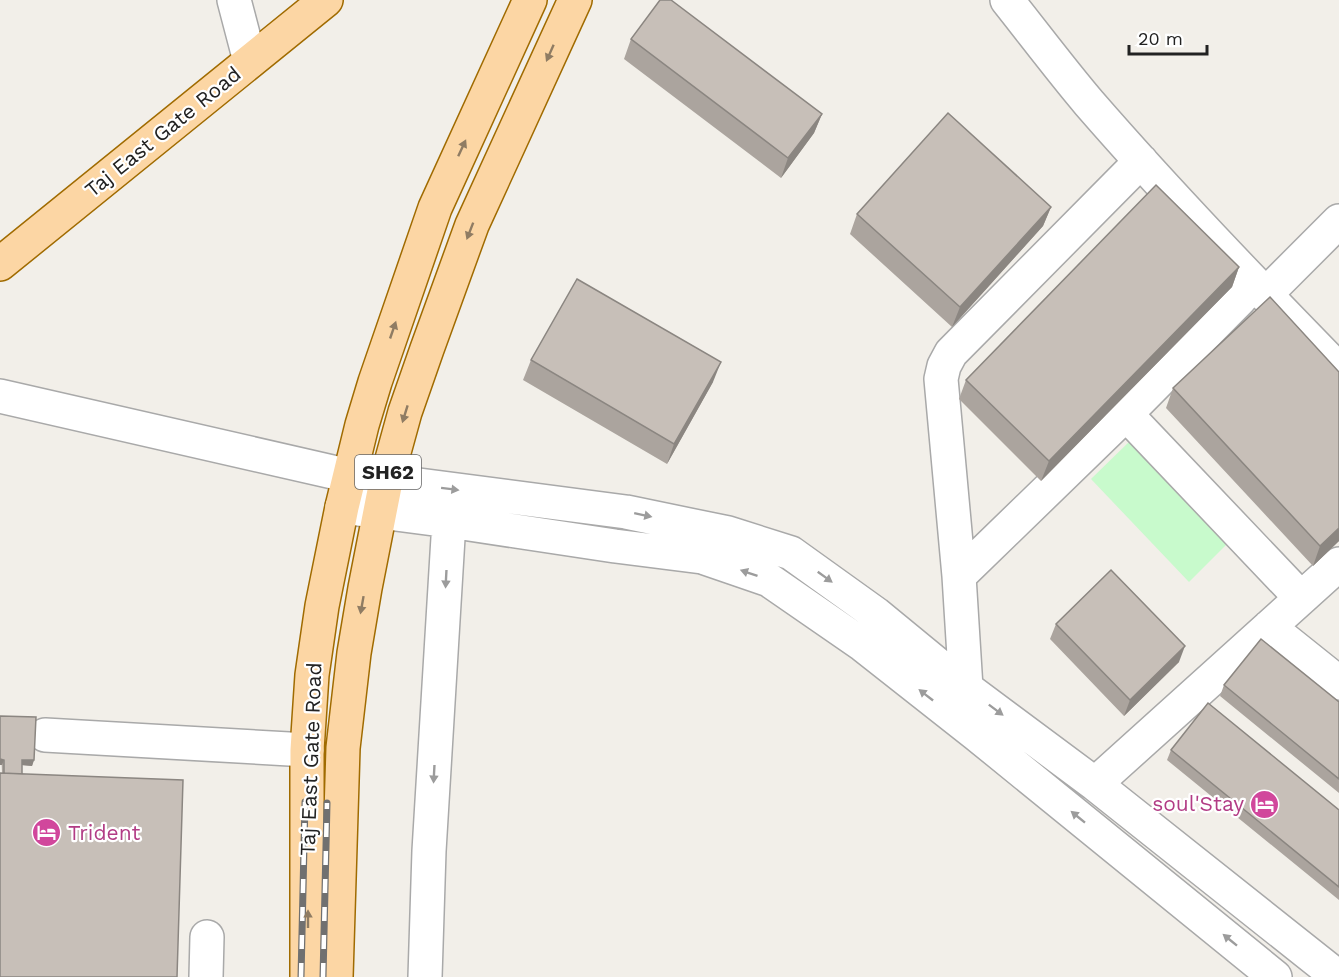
<svg xmlns="http://www.w3.org/2000/svg" width="1339" height="977" font-family="'Work Sans',sans-serif">
<rect width="100%" height="100%" fill="#f2efe9"/>
<path fill="#c8facc" d="M1131 440 1229 542 1189 582 1091 479Z"/>
<g fill="none" stroke-linecap="round" stroke-linejoin="round">
<defs>
<path id="minor" d="M234 0 250 61
M1007 0C1034 34 1061 70 1089 103 1169 195 1254 283 1339 370
M1265 295 1339 221
M0 396 350 476 626 512 728 533 791 553 876 614 966 688 1095 784 1338 977
M1126 414 1301 598
M342 507 449 521 615 546 702 557 769 580 863 645 976 734 1275 977
M959 576 1126 414 1240 299
M1269 627 1339 683
M966 688 959 576 941 379 944 366 951 353 1141 161
M45 735 307 750
M1095 784 1339 564
M206 977 207 937
M425 977 429 851 449 521"/>
<path id="major" d="M0 264 326 0
M307 977V750L312 675 322 606 342 507 362 425 375 382 435 208 530 0
M336 977 343 748 354 653 365 588 386 481 405 412 427 349 472 225 575 0"/>
</defs>
<use href="#minor" stroke="#a9a9a9" stroke-width="36"/>
<use href="#major" stroke="#a06b00" stroke-width="36"/>
<use href="#minor" stroke="#fff" stroke-width="33"/>
<use href="#major" stroke="#fcd6a4" stroke-width="33"/>
<defs>
<path id="rail" d="M301 977 305 802
M323 977 327 803"/>
</defs>
<use href="#rail" stroke="#707070" stroke-width="7"/>
<use href="#rail" stroke="#fff" stroke-width="4.5" stroke-dasharray="14" stroke-linecap="butt"/>
</g>
<path fill="#aba49e" d="M631 39 822 114 814 133 781 178 624 59Z
M1051 207 1043 226 952 327 850 234 857 214Z
M1239 267 1232 287 1041 481 959 399 966 380Z
M531 360 713 382 667 464 523 380Z
M1339 372V541L1313 566 1166 408 1173 388Z
M1056 624 1179 662 1124 716 1050 639Z
M1224 685 1339 702V793L1220 696Z
M0 716 34 760 32 766 22 765V774L2 773Z
M1171 750 1339 810V900L1167 760Z"/>
<path fill="#8b8681" d="M822 114 814 133 781 178 788 158Z
M1051 207 1043 226 952 327 960 307Z
M1239 267 1232 287 1041 481 1049 461Z
M721 362 713 382 667 464 674 444Z
M1339 528V541L1313 566 1320 546Z
M1185 646 1179 662 1124 716 1130 700Z
M0 759 4 760 2 765H0Z
M22 760H34L32 766 21 765Z"/>
<path fill="#c7bfb8" stroke="#8b8681" stroke-width="1.5" d="M660 0H671L822 114 788 158 631 39Z
M948 113 1051 207 960 307 857 214Z
M1156 185 1239 267 1049 461 966 380Z
M577 279 721 362 674 444 531 360Z
M1270 297 1339 372V528L1320 546 1173 388Z
M1111 570 1185 646 1130 700 1056 624Z
M1261 639 1339 702V779L1224 685Z
M1208 703 1339 810V887L1171 750Z
M0 716 36 717 34 760H22V774L4 773V760L0 759Z
M0 773 183 780 177 977H0Z"/>
<defs><path id="oneway-solid" d="M-6-.8H1V-3.2L6.5 0L1 3.2V.8H-6Z" transform="scale(1.5)"/></defs>
<g fill="#8f7c63">
<use href="#oneway-solid" transform="translate(550 53) rotate(114)"/>
<use href="#oneway-solid" transform="translate(462 148) rotate(-65)"/>
<use href="#oneway-solid" transform="translate(470 231) rotate(111)"/>
<use href="#oneway-solid" transform="translate(393 330) rotate(-71)"/>
<use href="#oneway-solid" transform="translate(405 414) rotate(107)"/>
<use href="#oneway-solid" transform="translate(362 605) rotate(100)"/>
<use href="#oneway-solid" transform="translate(308 919) rotate(-90)"/>
</g>
<g fill="#9c9c9c">
<use href="#oneway-solid" transform="translate(450 489) rotate(7)"/>
<use href="#oneway-solid" transform="translate(643 515) rotate(12)"/>
<use href="#oneway-solid" transform="translate(749 573) rotate(-161)"/>
<use href="#oneway-solid" transform="translate(825 577) rotate(36)"/>
<use href="#oneway-solid" transform="translate(446 579) rotate(93)"/>
<use href="#oneway-solid" transform="translate(926 695) rotate(-142)"/>
<use href="#oneway-solid" transform="translate(996 710) rotate(37)"/>
<use href="#oneway-solid" transform="translate(434 774) rotate(93)"/>
<use href="#oneway-solid" transform="translate(1078 817) rotate(-141)"/>
<use href="#oneway-solid" transform="translate(1230 940) rotate(-141)"/>
</g>
<defs>
<symbol id="hotel-disc" viewBox="-11 -11 22 22"><circle r="9.5" fill="#d1479c" stroke="#fff"/><path d="M-6-4.5h1.5V1H6V5H4.5V3h-9V5H-6ZM-4 0a1.8 1.8 0 1 1 3.6 0ZM.5 0V-2.5h3Q6-2.5 6 0Z" fill="#fff"/></symbol>
</defs>
<g fill-rule="evenodd">
<use href="#hotel-disc" x="1248" y="788" width="33" height="33"/>
<use href="#hotel-disc" x="30" y="816" width="33" height="33"/>
</g>
<g text-anchor="middle" stroke-width="4.5" stroke-linejoin="round" paint-order="stroke">
<rect fill="#fff" stroke="#646464" stroke-width="1.5" x="355" y="455" width="66" height="34" rx="4.5"/>
<g font-size="20" font-weight="bold" fill="#222">
<text x="388" y="479">SH62</text>
</g>
<g font-size="21" fill="#222" stroke="#fff">
<text transform="translate(163 132) rotate(-39)" y="7">Taj East Gate Road</text>
<text transform="translate(311 759) rotate(-88)" y="7">Taj East Gate Road</text>
</g>
<g font-size="21" fill="#b23c85" stroke="#fff" text-anchor="end">
<text x="1244" y="811">soul'Stay</text>
<text x="68" y="840" text-anchor="start">Trident</text>
</g>
</g>
<path d="M1129 45v9h78v-9" fill="none" stroke="#222222" stroke-width="3"/>
<text x="1138" y="45" font-size="18" fill="#222222" stroke="#ffffff" stroke-width="4.5" paint-order="stroke">20 m</text>
</svg>
